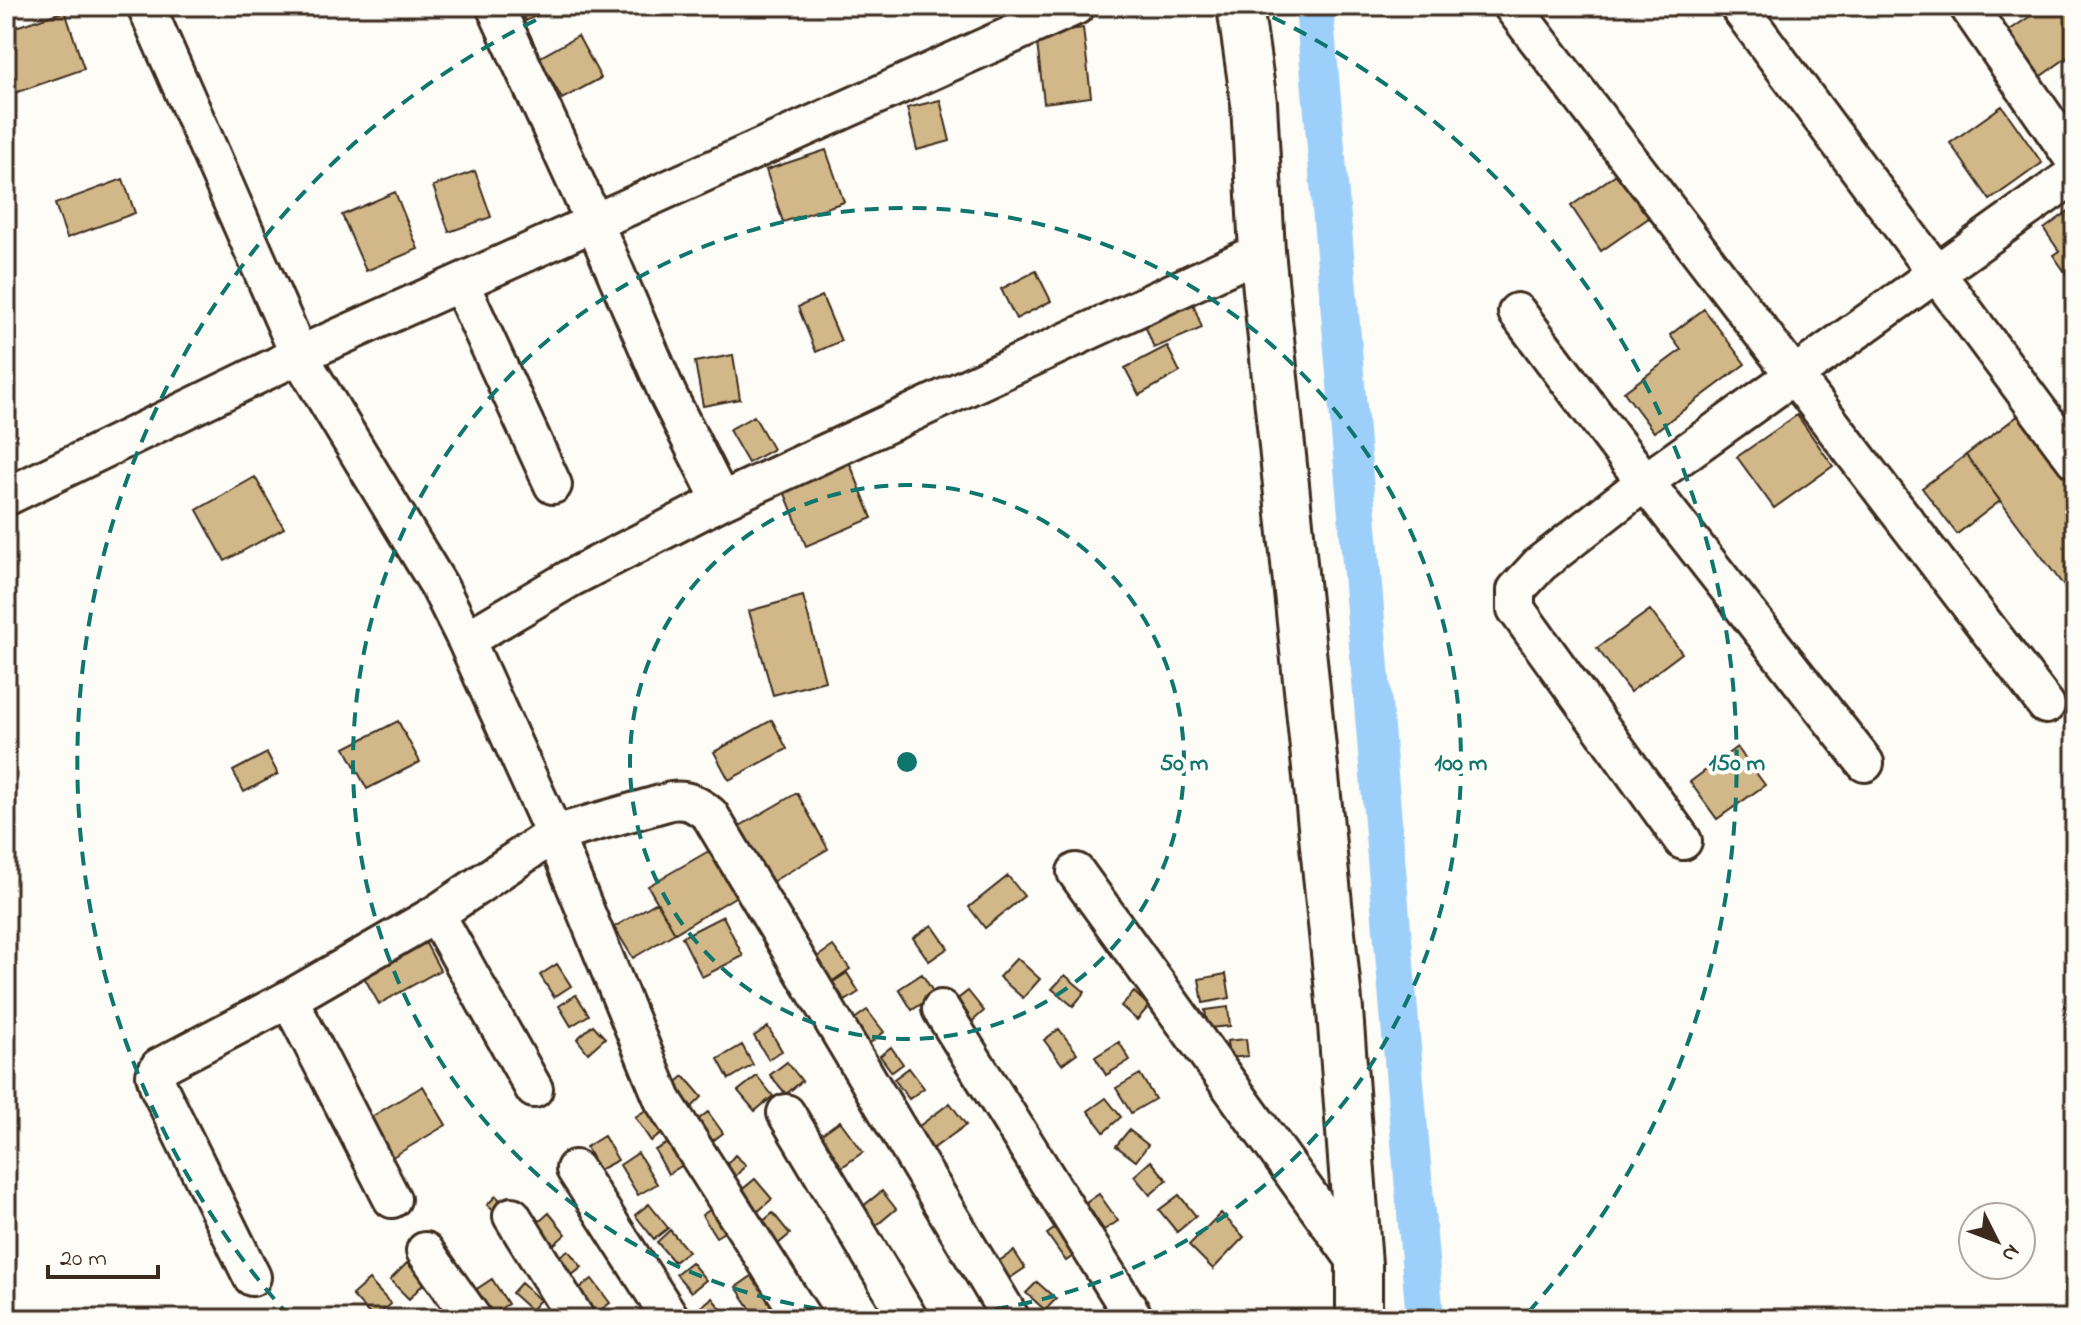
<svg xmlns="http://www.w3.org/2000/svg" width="2081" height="1325" font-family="'Indie Flower',sans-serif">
<rect width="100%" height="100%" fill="#fdfcf7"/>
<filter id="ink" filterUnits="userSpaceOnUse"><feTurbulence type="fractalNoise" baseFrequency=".0125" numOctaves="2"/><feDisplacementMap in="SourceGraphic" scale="16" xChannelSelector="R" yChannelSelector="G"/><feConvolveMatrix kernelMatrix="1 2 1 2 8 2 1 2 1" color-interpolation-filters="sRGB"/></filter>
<g filter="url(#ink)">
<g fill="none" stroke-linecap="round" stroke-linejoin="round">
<path stroke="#9ccff9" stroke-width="38" d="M1314 6 1425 1319"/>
</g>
<path fill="#d2b888" stroke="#3b2a1e" stroke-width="2" d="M519 6H555L526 21Z
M2045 6H2069L2075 15V52L2038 78 2007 32Z
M65 11 84 69 6 96V30Z
M1083 28 1091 97 1044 103 1036 34Z
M578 36 601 78 562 99 539 58Z
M940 100 950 141 917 150 907 108Z
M2002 106 2042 163 1990 200 1950 143Z
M826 150 844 202 783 222 766 170Z
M1622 170 1653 215 1601 251 1571 206Z
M475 171 491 217 449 232 433 186Z
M123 179 135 213 67 238 55 204Z
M395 192 418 249 366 271 342 215Z
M2074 207 2075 208V286L2053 255 2059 251 2044 229Z
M1036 271 1051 301 1016 319 1001 289Z
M1190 295 1202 328 1154 348 1141 315Z
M822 296 841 341 816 352 798 307Z
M1704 309 1745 364 1654 432 1624 392 1681 350 1670 335Z
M1167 346 1180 372 1139 395 1125 368Z
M733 355 740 399 703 406 695 362Z
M2023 412 2075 481V601L1966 455Z
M1797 415 1833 466 1774 508 1737 457Z
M754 416 773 449 748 463 729 430Z
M844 449 872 518 806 546 778 476Z
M1966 455 2000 501 1957 534 1922 488Z
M255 477 284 528 225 561 197 510Z
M803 596 825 681 773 695 749 611Z
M1650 610 1682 653 1630 692 1597 648Z
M772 720 787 749 729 780 714 752Z
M398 721 420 762 367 789 345 748Z
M1737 747 1765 785 1717 819 1690 782Z
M267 753 278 774 244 792 233 771Z
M797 793 828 849 770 883 738 827Z
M714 848 740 894 675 933 648 886Z
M1008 876 1024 896 985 928 969 907Z
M657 902 675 933 633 958 614 927Z
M723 916 743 956 702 977 682 937Z
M932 925 948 948 929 961 913 938Z
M422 936 440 970 379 1004 360 970Z
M833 946 850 969 824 987 807 964Z
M1017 958 1040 979 1023 998 999 977Z
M557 964 571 986 554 997 540 975Z
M847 973 859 992 845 1001 833 982Z
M922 974 935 995 912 1010 899 989Z
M1226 974 1230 998 1203 1003 1199 979Z
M1065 975 1085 992 1073 1006 1052 989Z
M968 991 984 1011 967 1026 950 1005Z
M1134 992 1149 1006 1137 1020 1121 1006Z
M576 995 589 1015 571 1026 559 1006Z
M1228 1007 1230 1026 1208 1028 1205 1010Z
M867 1010 884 1032 870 1043 853 1020Z
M593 1025 605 1038 588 1053 577 1039Z
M768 1027 782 1051 768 1059 754 1036Z
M1059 1029 1077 1053 1062 1064 1044 1040Z
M1246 1039 1248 1056 1229 1058 1227 1041Z
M1119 1042 1130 1060 1106 1075 1095 1057Z
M742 1045 753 1065 729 1079 718 1059Z
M891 1047 903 1064 892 1072 880 1056Z
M787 1062 802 1081 786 1094 770 1075Z
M909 1068 924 1088 909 1099 894 1079Z
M1140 1074 1155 1099 1131 1113 1116 1088Z
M684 1076 702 1097 692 1107 673 1085Z
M757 1076 773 1096 755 1111 738 1091Z
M423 1086 446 1125 389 1159 366 1120Z
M1106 1098 1121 1117 1104 1132 1088 1111Z
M950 1103 966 1125 921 1157 906 1136Z
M654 1105 669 1129 651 1141 635 1117Z
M708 1112 723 1133 710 1143 695 1122Z
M840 1121 863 1152 842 1167 819 1136Z
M1129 1130 1148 1145 1136 1161 1116 1146Z
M604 1136 618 1160 599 1170 586 1147Z
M676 1139 688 1162 668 1174 655 1150Z
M638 1153 657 1184 638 1195 620 1165Z
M735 1155 746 1165 733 1179 722 1170Z
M1151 1161 1167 1180 1150 1195 1134 1176Z
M755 1179 772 1199 755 1214 738 1193Z
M882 1191 896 1209 877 1225 862 1207Z
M1099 1194 1118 1221 1104 1230 1086 1203Z
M1179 1195 1196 1216 1177 1232 1159 1210Z
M496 1196 507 1207 498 1215 487 1205Z
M724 1201 738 1224 716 1237 702 1215Z
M649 1204 668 1228 654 1239 635 1215Z
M549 1213 566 1234 551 1247 534 1226Z
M773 1213 790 1234 778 1244 761 1223Z
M1221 1213 1244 1237 1213 1269 1189 1245Z
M1057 1227 1076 1254 1066 1261 1047 1234Z
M670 1230 688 1251 674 1262 657 1242Z
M568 1250 582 1267 567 1279 552 1262Z
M1014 1251 1025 1268 1004 1282 993 1265Z
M691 1262 706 1280 691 1292 676 1274Z
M407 1263 425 1282 409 1299 390 1280Z
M759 1271 779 1300 756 1317 736 1287Z
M492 1279 508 1304 484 1319 466 1296Z
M592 1279 610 1303 591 1317 573 1293Z
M369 1280 391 1304 374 1319 352 1295Z
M1037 1282 1056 1299 1045 1310 1026 1293Z
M521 1283 540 1300 531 1310 512 1293Z
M712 1298 729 1319H706L698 1309Z"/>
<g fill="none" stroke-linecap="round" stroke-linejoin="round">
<defs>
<path id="minor" d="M146 6 299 355 439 586 466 640 554 834 663 1100 803 1319
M495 6 594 222 668 395 721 501
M1512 6 2046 705
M1738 6 2075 460
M1968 6 2075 161
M461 285 553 485
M1517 312 1645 482 1865 763
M6 497 299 355 1076 6
M466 640 571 578 721 501 1262 251
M1683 841 1516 609V590L1540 564 1645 482 2075 174
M1076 872 1359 1265
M436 914 534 1089
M289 999 392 1199
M941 1009 1135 1319
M786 1113 909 1319
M575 1169 671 1319
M512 1216 576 1319
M425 1251 473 1319
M252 1277 159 1088 155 1075 159 1067 289 999 436 914 554 834 671 801C688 799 697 804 710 815L1011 1319"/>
<path id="major" d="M1240 6 1254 103 1262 251 1340 1011 1359 1265V1319"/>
</defs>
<use href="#minor" stroke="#3b2a1e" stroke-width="42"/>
<use href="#major" stroke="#3b2a1e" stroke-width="50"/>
<use href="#minor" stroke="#fdfcf7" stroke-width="36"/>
<use href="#major" stroke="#fdfcf7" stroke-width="44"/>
</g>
</g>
<g fill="none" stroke="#0f766e" stroke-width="4" stroke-dasharray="14 10">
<circle cx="907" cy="762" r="277"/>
<circle cx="907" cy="762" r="554"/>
<path d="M290 1317A830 830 0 0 1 563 7M1251 7A830 830 0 0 1 1524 1317"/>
</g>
<circle cx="907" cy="762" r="12" fill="#0f766e" stroke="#fdfcf7" stroke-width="4"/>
<g font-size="24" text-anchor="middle" font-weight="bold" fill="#0f766e" stroke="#fdfcf7" stroke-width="8" stroke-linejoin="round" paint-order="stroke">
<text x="1184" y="770">50 m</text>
<text x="1461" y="770">100 m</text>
<text x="1737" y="770">150 m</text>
</g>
<rect width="2081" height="1325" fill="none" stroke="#fdfcf7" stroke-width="32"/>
<rect x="16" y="16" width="2049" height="1293" fill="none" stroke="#3b2a1e" stroke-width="3" filter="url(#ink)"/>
<g transform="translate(1997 1241) rotate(132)"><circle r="38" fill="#fdfcf7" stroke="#afa8a0" stroke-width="2"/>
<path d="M0-6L14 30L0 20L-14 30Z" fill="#3b2a1e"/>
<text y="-12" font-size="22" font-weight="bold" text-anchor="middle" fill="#3b2a1e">N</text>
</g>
<path d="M48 1265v12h110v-12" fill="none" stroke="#3b2a1e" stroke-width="4"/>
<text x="60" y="1265" font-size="24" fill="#3b2a1e" stroke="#fdfcf7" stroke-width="6" paint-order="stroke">20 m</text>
</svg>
